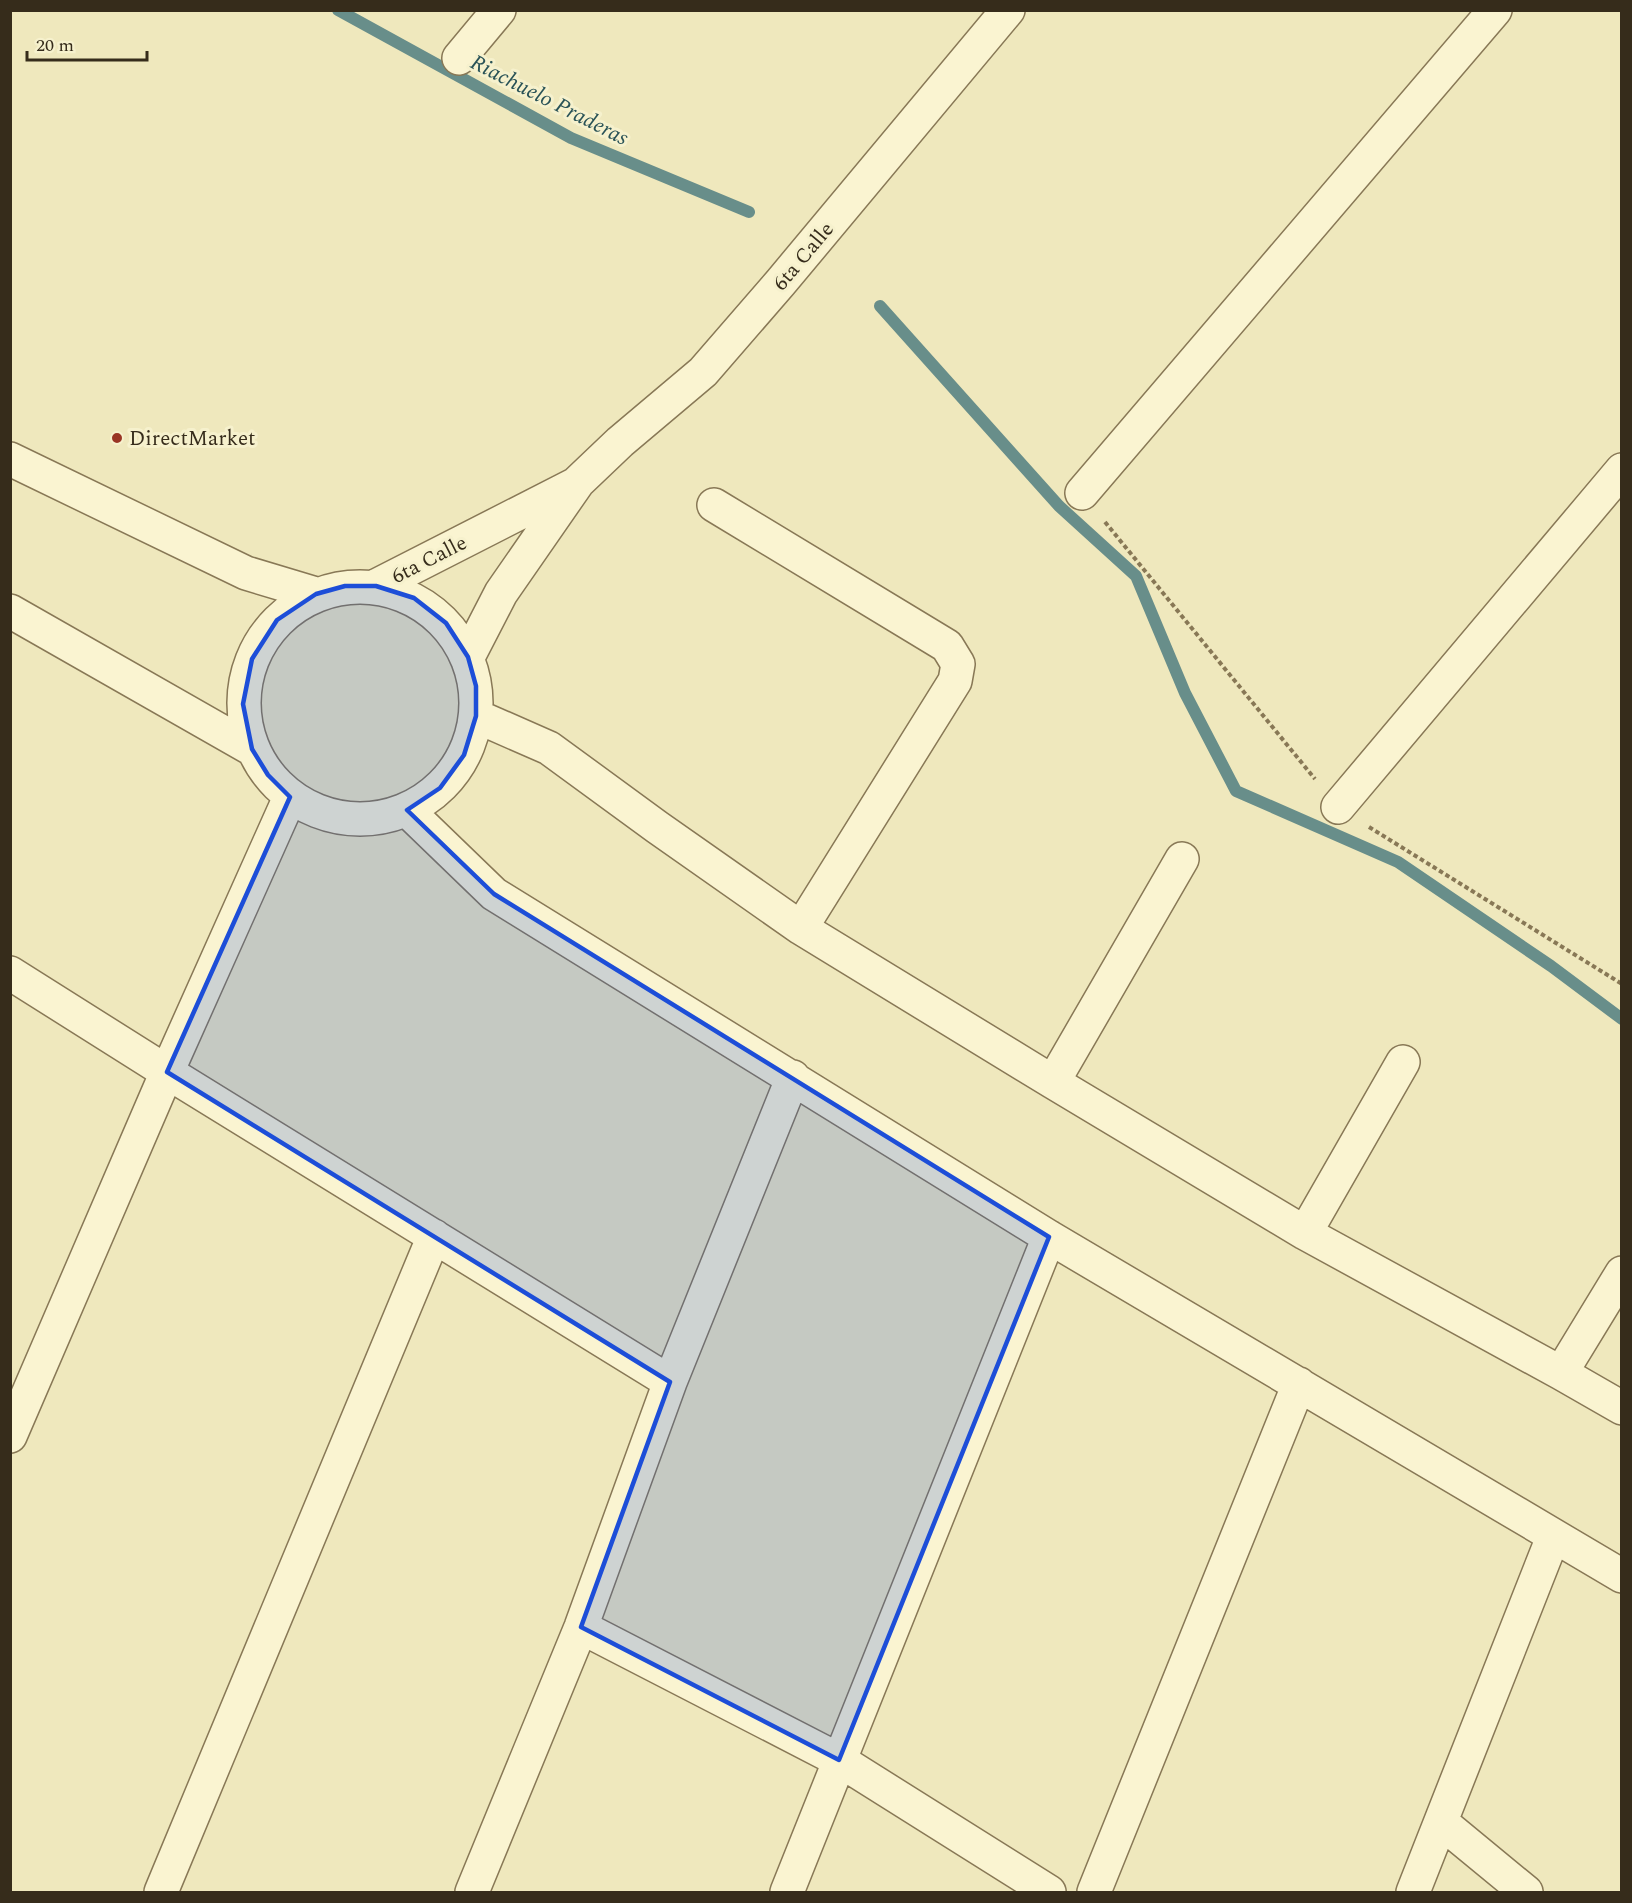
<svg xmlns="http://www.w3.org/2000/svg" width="1632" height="1903" font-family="Spectral,serif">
<rect width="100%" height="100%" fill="#efe8bd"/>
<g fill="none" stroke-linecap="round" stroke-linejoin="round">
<path stroke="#688e8a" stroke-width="12" d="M338 10 571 138 749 212
M880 306 1059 506 1136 576 1185 693 1236 791 1398 862 1551 966 1622 1019"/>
<defs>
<path id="minor" d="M459 58 499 10
M10 459 246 573 316 594
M1082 493 1495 10
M714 505 947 646 958 664 955 681 801 928
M376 586 574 485
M244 703a116 116 0 1 1 232 0a116 116 0 1 1-232 0Z
M10 611 252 749
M468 657 501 593 578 482 620 442 703 372 781 282 1008 10
M476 716 549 748 657 827 801 928 1053 1082 1305 1233 1561 1373 1622 1408
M1338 807 1622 470
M407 810 494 894 1049 1237 1622 1576
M10 973 167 1072 670 1382
M1053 1082 1182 859
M1305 1233 1403 1062
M1561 1373 1622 1273
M10 1436 167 1072 290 797
M581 1627 839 1760 1049 1892
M1441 1822 1526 1892
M161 1892 434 1236
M472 1892 581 1627 670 1382 793 1077
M787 1892 1049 1237
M1094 1892 1299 1384
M1413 1892 1553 1537"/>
</defs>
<use href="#minor" stroke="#887856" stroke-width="36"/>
<path stroke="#887856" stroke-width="4" stroke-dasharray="4.5 3" stroke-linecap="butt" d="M1105 522 1315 779
M1369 827 1622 984"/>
<use href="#minor" stroke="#faf4d1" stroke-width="33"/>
</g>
<path fill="#1d4ed8" fill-opacity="0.2" stroke="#1d4ed8" stroke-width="4.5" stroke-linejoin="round" d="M345 586H376L414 598 446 623 468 657 476 686V716L464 755 440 788 407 810 494 894 1049 1237 839 1760 581 1627 670 1382 167 1072 290 797 268 775 252 749 243 704 252 659 277 620 316 594Z"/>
<circle fill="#993524" stroke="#f6f1cd" stroke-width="2" cx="117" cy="438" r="6"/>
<g text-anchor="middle" stroke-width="6" stroke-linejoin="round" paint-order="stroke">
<g font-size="21" fill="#362c1b" stroke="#f6f1cd">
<text transform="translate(803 256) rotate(-50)" y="7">6ta Calle</text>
<text transform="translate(429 559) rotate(-27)" y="7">6ta Calle</text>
</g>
<g font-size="21" fill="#362c1b" stroke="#f6f1cd" text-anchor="start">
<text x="129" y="445">DirectMarket</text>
</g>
<g font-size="22" font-style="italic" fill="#2a5357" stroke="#f6f1cd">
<text transform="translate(550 99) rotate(27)" y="8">Riachuelo Praderas</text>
</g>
</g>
<rect width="1632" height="1903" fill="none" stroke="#362c1b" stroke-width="24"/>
<path d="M27 51v9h120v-9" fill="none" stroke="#362c1b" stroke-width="3"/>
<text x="36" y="51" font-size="18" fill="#362c1b" stroke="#f6f1cd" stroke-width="4.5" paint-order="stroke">20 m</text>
</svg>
